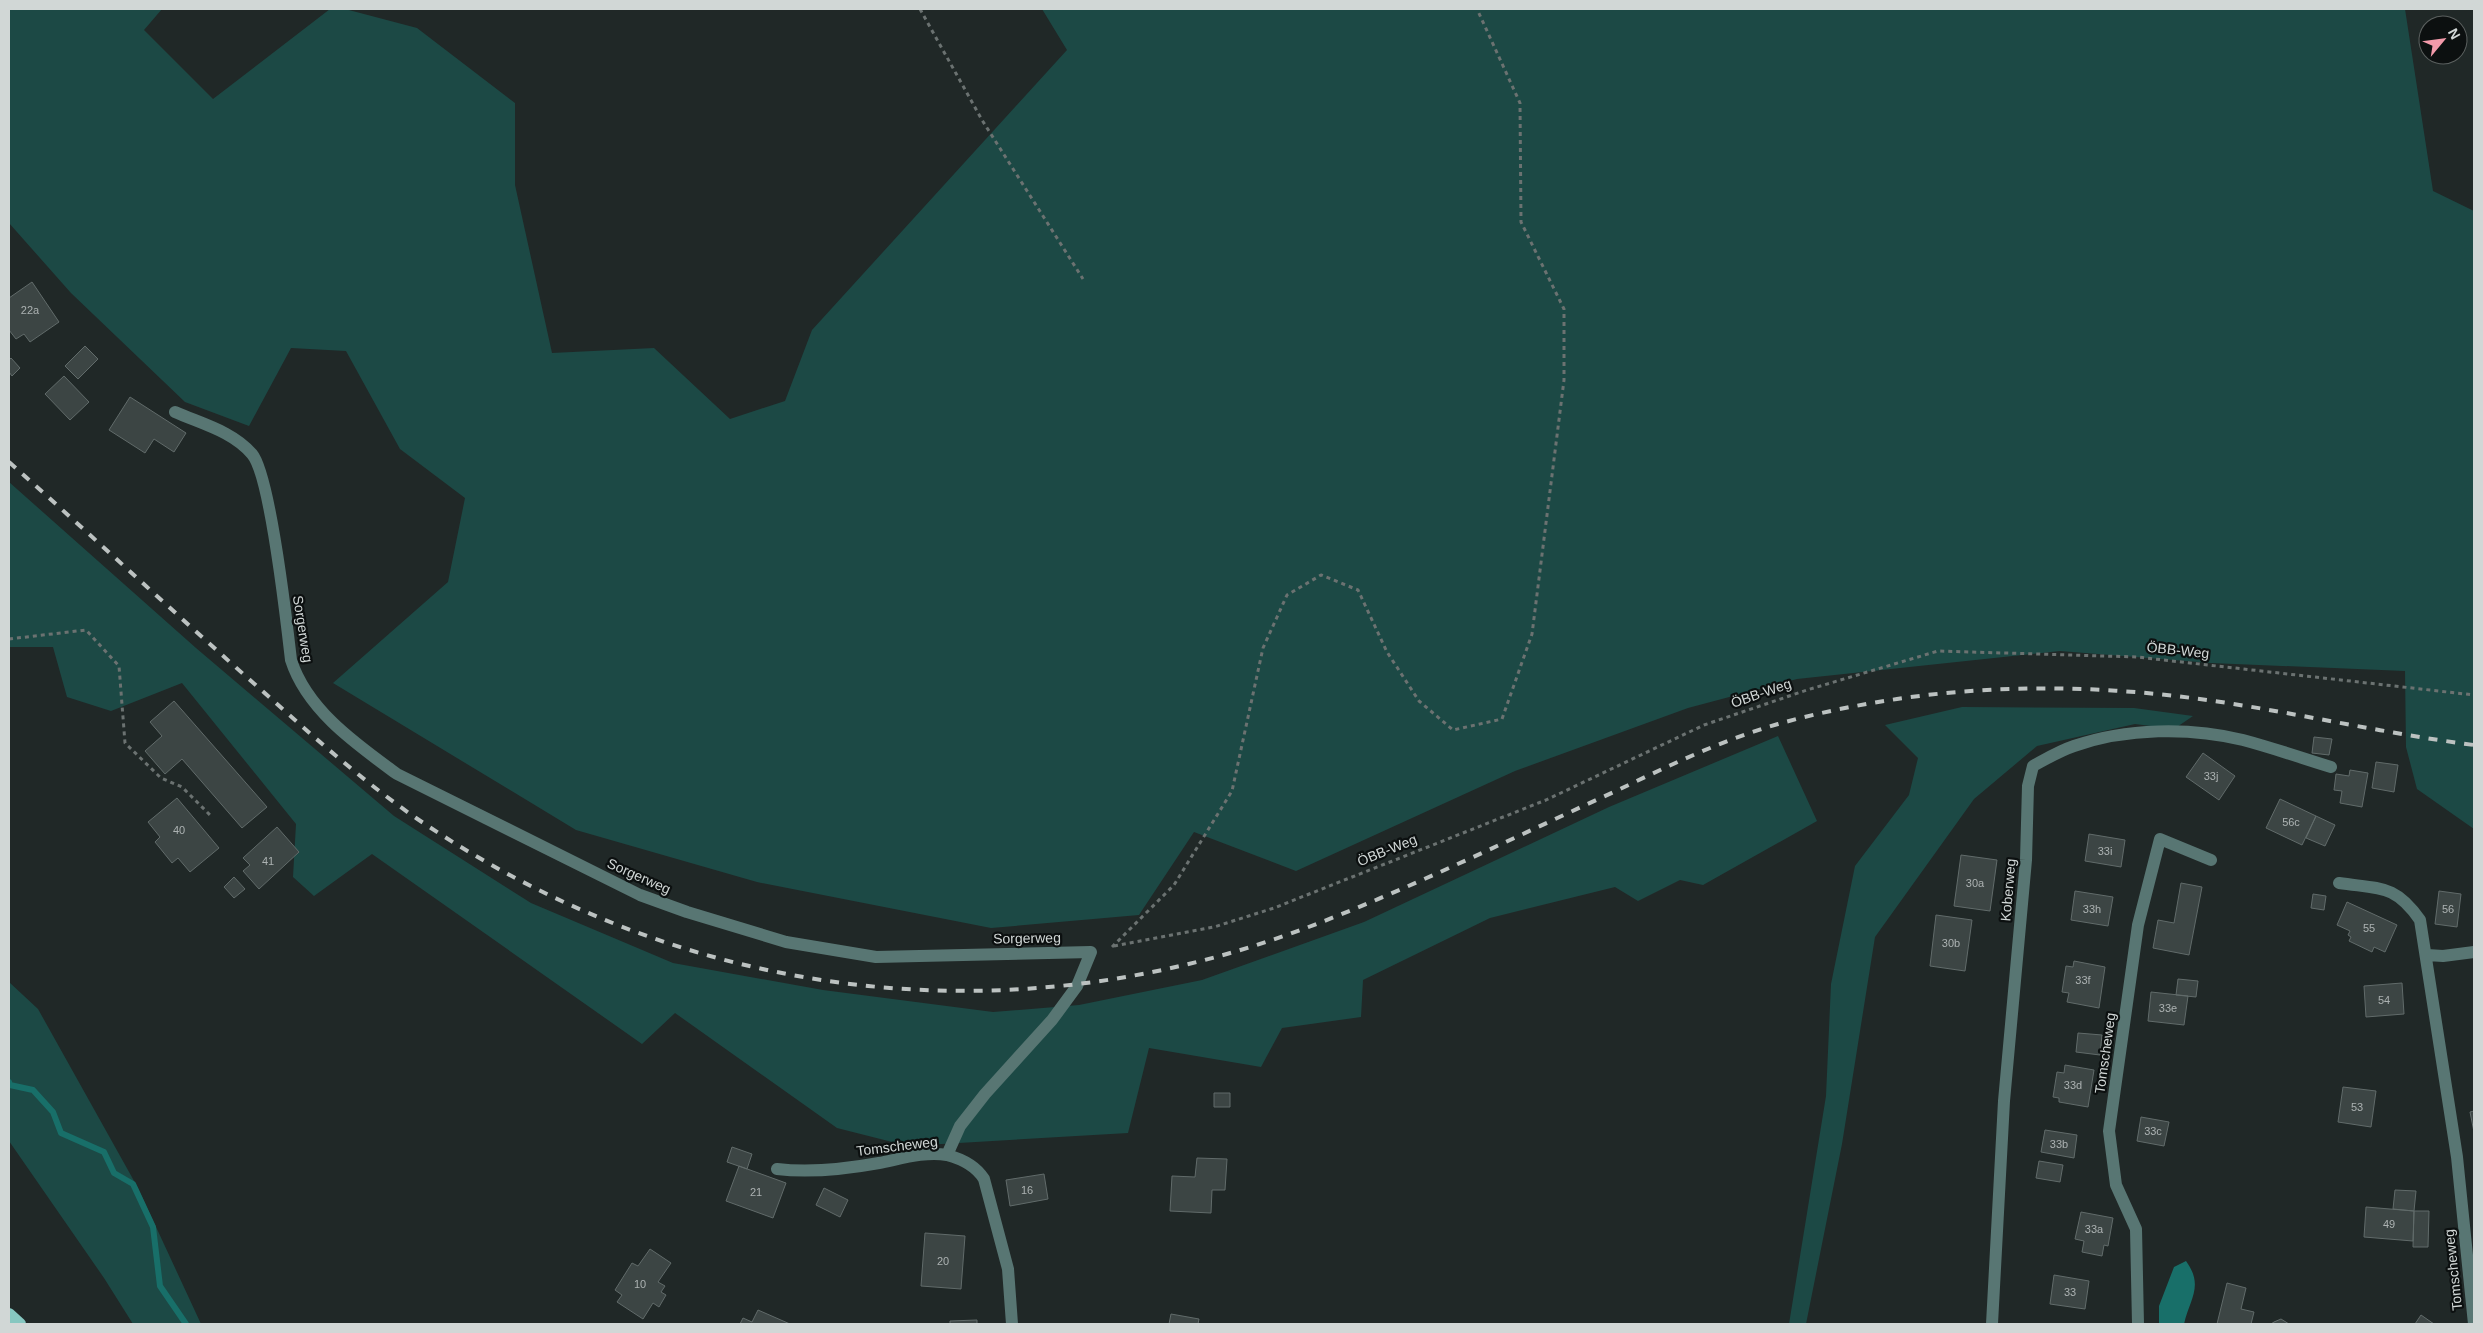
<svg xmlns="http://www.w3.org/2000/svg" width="2483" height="1333" font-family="Helvetica,sans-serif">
<rect width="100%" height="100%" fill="#202827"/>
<path fill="#1c4945" d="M9 9H162L144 30 213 99 330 9H345L417 28 515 103V185L552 353 654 348 730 419 785 401 812 330 1067 50 1042 9H2405L2433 191 2474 211V829L2417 789 2406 747 2405 671 2211 663 2060 651 1797 679 1688 708 1515 771 1296 871 1194 832 1139 915 991 928 757 882 576 830 333 683 448 582 465 498 400 449 346 351 291 348 249 426 185 402 71 293 9 223Z
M9 482 196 648 394 816 531 903 673 963 823 990 993 1012 1079 1005 1202 980 1364 922 1609 807 1778 736 1817 821 1703 885 1680 880 1638 901 1615 887 1490 918 1363 980 1361 1017 1282 1028 1261 1067 1149 1048 1128 1133 908 1146 837 1128 675 1013 642 1044 372 854 314 896 293 877 296 824 182 683 111 711 67 697 53 647H9Z
M1962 707 2134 708 2193 716 2174 729 2135 724 2037 746 1974 799 1875 937 1842 1144 1806 1324H1789L1826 1096 1831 984 1855 866 1909 795 1918 758 1885 725Z
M9 982 38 1009 138 1188 201 1324H133L104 1278 9 1141Z"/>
<path fill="#186f69" d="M2186 1261C2204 1286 2190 1298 2184 1324H2159V1306L2174 1267Z"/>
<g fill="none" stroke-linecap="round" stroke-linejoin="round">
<path stroke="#186f69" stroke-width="6" d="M9 1082 10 1085 33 1090 53 1112 61 1133 104 1152 114 1173 133 1184 153 1227 160 1286 186 1324"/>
</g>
<path fill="#3c4544" stroke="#616b6a" d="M32 282 59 322 30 342 24 334 16 339 9 330V298Z
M85 346 98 359 78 379 65 366Z
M11 358 20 368 12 376 9 372V360Z
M64 376 89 402 70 420 45 394Z
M130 397 186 433 174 452 154 439 145 453 109 430Z
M174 701 267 807 242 828 182 759 165 774 145 751 162 736 150 722Z
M2314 737 2332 739 2329 755 2312 753Z
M2203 753 2235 776 2219 800 2186 777Z
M2376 762 2398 765 2394 792 2372 788Z
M2350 770 2368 773 2362 807 2340 803 2342 791 2334 790 2336 774 2349 776Z
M177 798 219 848 190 872 178 858 172 863 155 842 160 837 148 822Z
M2280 799 2316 816 2302 845 2266 828Z
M2316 816 2335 825 2325 846 2306 838Z
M277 827 299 852 259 889 243 871 250 865 243 858Z
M2089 834 2125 840 2121 867 2085 861Z
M1961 855 1997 860 1990 911 1954 906Z
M234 877 245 889 234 898 224 887Z
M2181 883 2202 887 2189 955 2153 948 2158 920 2174 923Z
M2075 891 2113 897 2108 926 2071 920Z
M2439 891 2461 894 2457 927 2435 924Z
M2313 894 2326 896 2324 910 2311 908Z
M2347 902 2397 925 2385 952 2374 947 2372 952 2349 941 2351 937 2348 935 2350 931 2337 925Z
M1936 915 1972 920 1965 971 1930 966Z
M2074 961 2105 967 2099 1008 2067 1002 2069 993 2062 992 2066 966 2073 967Z
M2178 979 2198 981 2196 997 2176 995Z
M2402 983 2404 1014 2366 1017 2364 986Z
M2151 992 2188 996 2184 1025 2148 1021Z
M2078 1033 2102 1035 2100 1055 2076 1052Z
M2065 1065 2094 1070 2088 1107 2059 1102V1098L2053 1097 2057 1072 2064 1073Z
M2343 1087 2376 1091 2371 1127 2338 1122Z
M1214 1093H1230V1107H1214Z
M2474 1111V1132L2470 1112Z
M2141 1117 2169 1122 2164 1146 2137 1141Z
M2045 1130 2077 1135 2074 1158 2041 1152Z
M732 1147 752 1154 747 1169 727 1162Z
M1197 1158 1227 1159 1225 1190H1212L1211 1213 1170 1211 1172 1176 1195 1177Z
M2039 1161 2063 1165 2060 1182 2036 1178Z
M739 1166 786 1183 773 1218 726 1201Z
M1044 1174 1048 1199 1010 1206 1006 1180Z
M824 1188 848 1200 840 1217 816 1205Z
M2395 1190 2416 1191 2414 1211 2393 1209Z
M2366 1207 2414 1211 2413 1241 2364 1237Z
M2414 1211H2429L2428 1247H2413Z
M2081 1212 2113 1218 2108 1246 2104 1245 2102 1256 2082 1252 2084 1241 2075 1239Z
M925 1233 965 1236 961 1289 921 1286Z
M650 1249 671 1263 658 1282 665 1286 661 1292 666 1295 659 1307 653 1303 643 1319 617 1302 622 1295 615 1290 632 1263 638 1266Z
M2054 1275 2089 1281 2085 1309 2050 1304Z
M2227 1283 2246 1288 2241 1309 2254 1312 2251 1324H2217Z
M758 1310 790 1324H740L743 1318 752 1322Z
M1171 1314 1199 1319 1198 1324H1169Z
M2421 1315 2434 1324H2415Z
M2281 1319 2289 1324H2271L2274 1322Z
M977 1320V1324H950V1321Z"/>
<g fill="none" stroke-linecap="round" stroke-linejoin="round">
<path stroke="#6b7271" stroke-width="3" stroke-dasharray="4 4" stroke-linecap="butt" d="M920 9 982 120 1083 279
M9 639 86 630 119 666 125 743 161 778 182 787 211 816
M1114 946 1214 927 1274 908 1546 800 1704 725 1807 690 1938 651 2137 657 2474 695
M1112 947 1174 885 1232 791 1263 648 1287 595 1321 575 1358 590 1387 652 1419 701 1453 730 1502 719 1532 634 1564 380V309L1521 222 1520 103 1477 9"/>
<path stroke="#587673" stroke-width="12" d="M175 412C202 424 232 431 252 454 270 475 287 625 291 660 307 710 356 744 397 774L640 895 687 912 786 942 876 957 1091 952 1077 986 1052 1020 985 1094 960 1126 947 1155
M2339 883C2380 889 2395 884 2420 920L2457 1157 2474 1324
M2427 955 2443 956 2474 952
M777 1169C810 1173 846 1169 879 1163 900 1159 925 1151 947 1155 962 1159 976 1166 984 1179L1008 1269 1012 1324
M1992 1324 2004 1101 2026 860 2028 786 2033 766C2046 759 2059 751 2074 746 2126 728 2190 727 2243 740 2273 748 2302 758 2331 767
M2138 1324 2136 1229 2116 1185 2109 1131 2138 925 2160 839 2211 860"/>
<path stroke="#86c7c0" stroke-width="12" d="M9 1314 20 1324"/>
<path stroke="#bcc2c1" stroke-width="4" stroke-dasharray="9 9" stroke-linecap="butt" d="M9 462C90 534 169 608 250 680 304 728 357 777 416 818 687 1003 1014 1042 1319 923 1420 884 1517 836 1616 791 1668 766 1722 740 1778 724 1817 713 1857 705 1897 699 2005 683 2114 686 2221 702 2306 715 2389 734 2474 745"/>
</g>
<g text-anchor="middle" stroke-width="4.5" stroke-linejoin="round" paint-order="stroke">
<g font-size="11" fill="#acb2b2">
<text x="30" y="314">22a</text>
<text x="2211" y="780">33j</text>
<text x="2291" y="826">56c</text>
<text x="179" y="834">40</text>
<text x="2105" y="855">33i</text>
<text x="268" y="865">41</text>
<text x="1975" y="887">30a</text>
<text x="2092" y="913">33h</text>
<text x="2448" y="913">56</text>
<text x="2369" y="932">55</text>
<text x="1951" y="947">30b</text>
<text x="2083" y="984">33f</text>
<text x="2384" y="1004">54</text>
<text x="2168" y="1012">33e</text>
<text x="2073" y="1089">33d</text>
<text x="2357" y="1111">53</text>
<text x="2153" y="1135">33c</text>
<text x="2059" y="1148">33b</text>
<text x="1027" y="1194">16</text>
<text x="756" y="1196">21</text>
<text x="2389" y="1228">49</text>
<text x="2094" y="1233">33a</text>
<text x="943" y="1265">20</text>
<text x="640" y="1288">10</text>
<text x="2070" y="1296">33</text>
</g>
<g font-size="14" fill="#d1d7d6" stroke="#0c1010">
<text transform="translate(303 629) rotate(81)" y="5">Sorgerweg</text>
<text transform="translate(2178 650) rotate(6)" y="5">ÖBB-Weg</text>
<text transform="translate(1761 693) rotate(-19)" y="5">ÖBB-Weg</text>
<text transform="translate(1387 850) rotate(-22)" y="5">ÖBB-Weg</text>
<text transform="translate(639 876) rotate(24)" y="5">Sorgerweg</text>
<text transform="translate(2008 890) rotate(-85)" y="5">Koberweg</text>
<text transform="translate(1027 938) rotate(-1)" y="5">Sorgerweg</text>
<text transform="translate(2105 1053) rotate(-82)" y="5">Tomscheweg</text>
<text transform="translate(897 1146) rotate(-7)" y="5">Tomscheweg</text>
<text transform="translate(2453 1270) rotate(-96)" y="5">Tomscheweg</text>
</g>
</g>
<rect width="2483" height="1333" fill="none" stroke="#d1d7d6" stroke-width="20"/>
<g transform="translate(2443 40) rotate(61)"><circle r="24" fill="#0c1010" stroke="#5b605f"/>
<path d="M0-4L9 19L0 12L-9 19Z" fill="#f39aaa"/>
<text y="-8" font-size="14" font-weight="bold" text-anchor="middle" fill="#d1d7d6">N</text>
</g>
</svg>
